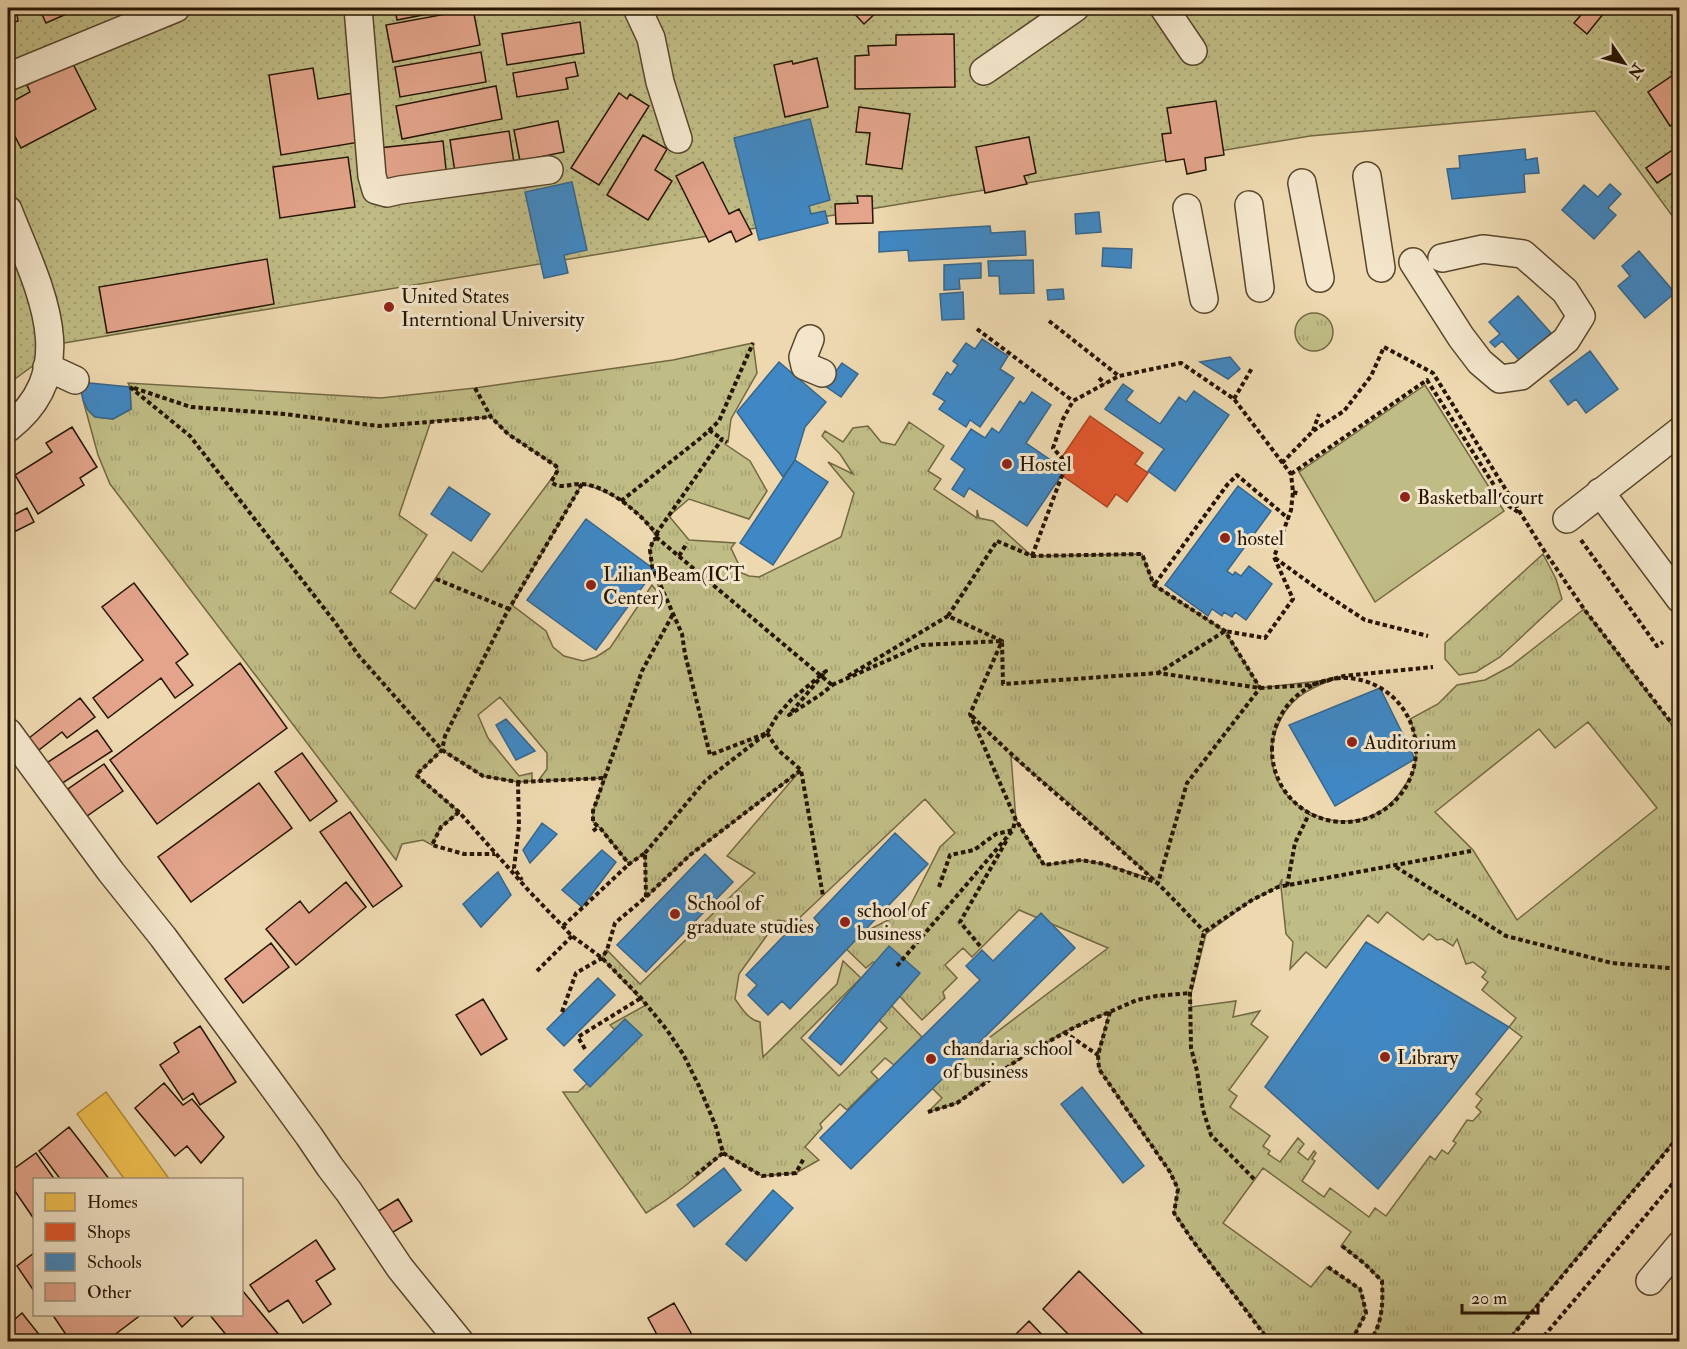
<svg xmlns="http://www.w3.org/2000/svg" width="1687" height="1349" font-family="'IM FELL Double Pica',serif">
<defs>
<pattern id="grass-tufts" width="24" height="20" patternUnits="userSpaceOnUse" patternTransform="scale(1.5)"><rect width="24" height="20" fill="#c0bc85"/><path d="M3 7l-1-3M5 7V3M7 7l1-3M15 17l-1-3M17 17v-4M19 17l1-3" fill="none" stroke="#a5a171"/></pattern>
<pattern id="garden-dots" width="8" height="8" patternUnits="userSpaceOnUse" patternTransform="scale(1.5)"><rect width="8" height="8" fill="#c0bc85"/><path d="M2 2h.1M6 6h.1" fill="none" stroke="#a5a171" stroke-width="1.8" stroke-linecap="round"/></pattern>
</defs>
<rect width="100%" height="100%" fill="#edd8af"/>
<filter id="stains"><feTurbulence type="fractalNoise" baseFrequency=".00333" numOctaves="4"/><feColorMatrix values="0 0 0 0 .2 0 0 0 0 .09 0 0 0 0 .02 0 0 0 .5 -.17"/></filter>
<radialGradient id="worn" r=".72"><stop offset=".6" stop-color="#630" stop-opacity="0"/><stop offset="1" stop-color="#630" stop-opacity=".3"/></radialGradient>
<path fill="url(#grass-tufts)" stroke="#736843" stroke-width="1.5" fill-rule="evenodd" d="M1295 332a19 19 0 1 1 38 0a19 19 0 1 1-38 0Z
M753 343 757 373 731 419 728 442 725 444 750 461 767 491 749 519 689 499 669 516 689 540 735 543 731 548 738 563 735 570 749 576 759 577 841 537 854 493 828 462 853 474 840 454 822 436 825 431 843 442 853 428 868 426 881 442 895 445 909 422 944 446 928 471 941 479 934 489 977 518V510L979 518 993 521 1032 556 1142 554 1154 585 1225 631 1260 688 1335 679C1306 689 1287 700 1276 730 1248 807 1360 858 1403 788 1406 783 1411 778 1413 773 1418 756 1416 734 1410 719L1438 704 1457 685 1485 680 1511 666 1584 609 1679 734V1135L1507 1341H1369C1383 1324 1383 1302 1382 1281L1365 1264 1341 1246 1351 1232 1263 1168 1223 1223 1311 1287 1327 1267 1360 1289 1366 1313 1351 1341H1270L1193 1241 1174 1213 1178 1189 1170 1172 1099 1069 1098 1055 1109 1012 1064 1032 999 1072 957 1103 928 1112 942 1098 931 1087 961 1059 1108 948 1019 910 972 957 963 948 945 965 957 978 943 992 945 998 922 1020 890 986 879 967 873 962 866 968 841 944 908 910 940 847 955 833 925 799 794 923 778 920 739 974 735 999C741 1007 748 1020 760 1022L763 1057 837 984 843 961 861 978 801 1038 839 1076 887 1028 877 1018 891 1005 922 1037 894 1065 885 1058 871 1072 878 1079 847 1110 840 1104 820 1124 822 1128 805 1147 819 1160 796 1173 762 1176 723 1153C699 1176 674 1196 646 1213L563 1092H578L628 1044 610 1025 646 1005 602 958 607 950 640 984 755 873 727 856 799 772 690 855 646 897 645 853 629 864 601 829 593 822V811L605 778 538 781 547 769V753L500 697 478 715 488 738 519 776 532 773V781L518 782 483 776 442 750 416 775 459 812 441 827 432 845 423 840 402 844 396 860 110 484 98 455 83 400 88 410 95 417 113 419 131 409 130 387 128 383 381 398 475 388 673 360ZM491 417 508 434 556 466 558 470 482 572 453 552 415 609 390 592 427 535 399 515 431 421ZM582 484C611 491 642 510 656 537 642 553 657 581 663 599L652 585 610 648 596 657 583 661 564 656 553 647 546 631 512 605ZM1588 722 1657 808 1517 920 1473 850 1435 812 1539 729 1555 748ZM1011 756 1061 796 1155 880 1104 864 1081 860 1044 865 1016 820ZM1282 879 1281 887 1286 934 1293 942 1290 969 1306 952 1326 968 1368 915 1378 923 1387 912 1423 940 1429 934 1437 940 1442 939 1453 946 1457 939 1466 964 1473 962 1486 972 1482 977 1488 982 1482 990 1516 1018 1509 1027 1522 1037 1476 1094 1482 1099 1476 1107 1481 1112 1473 1121 1467 1120 1453 1141 1456 1143 1448 1154 1442 1150 1435 1160 1430 1156 1386 1216 1375 1208 1369 1217 1330 1188 1324 1197 1302 1181 1315 1161 1312 1159 1316 1153 1314 1151 1308 1160 1298 1152 1304 1144 1298 1138 1280 1162 1268 1154 1270 1151 1263 1146 1270 1136 1230 1107 1237 1096 1229 1090 1268 1037 1251 1024 1260 1011 1233 1017 1236 1001 1191 1007V994L1206 934 1249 902 1279 886Z
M1543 554 1556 579 1562 599 1500 657 1476 672 1459 675 1445 659V643Z"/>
<path fill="url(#garden-dots)" stroke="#736843" stroke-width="1.5" d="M8 8H1679V225L1595 111 1310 136 64 343 8 384Z"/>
<path fill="#c0bc85" stroke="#736843" stroke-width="1.5" d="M1425 385 1504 511 1375 602 1299 472Z"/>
<path fill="#f2c14e" stroke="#b58d37" stroke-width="1.5" d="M106 1092 170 1180H125L77 1114Z"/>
<path fill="#e4572e" stroke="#ab4320" stroke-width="1.5" d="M1090 416 1143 453 1135 464 1148 473 1127 502 1116 494 1107 507 1063 476 1072 464 1062 457Z"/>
<path fill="#3f88c5" stroke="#38668a" stroke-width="1.5" d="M810 119 830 200 809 206 811 214 825 211 828 223 759 240 734 138Z
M1525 149 1526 160 1537 158 1539 173 1524 174 1525 192 1452 199 1447 169 1460 168 1459 156Z
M572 182 587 250 564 255 568 273 544 278 525 192Z
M1610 184 1621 194 1608 208 1616 215 1594 239 1562 210 1584 185 1598 197Z
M1099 212 1101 232 1076 234 1075 214Z
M990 226 991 233 1025 231 1026 255 909 261 908 250 879 252V232Z
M1103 248 1132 249 1131 268 1102 266Z
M1639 251 1675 293 1645 318 1618 286 1630 276 1622 266Z
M1033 260 1034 293 1000 294 999 276H989L988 261Z
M981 263V278L959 279 960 289 944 290V265Z
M1063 289 1064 299 1048 300 1047 290Z
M963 292 964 319 942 320 940 294Z
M1518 296 1551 333 1520 361 1502 341 1495 347 1490 342 1500 334 1489 322Z
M982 339 1008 356 1000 369 1014 378 980 427 970 420 966 427 939 409 945 401 933 394 947 372 951 375 958 365 953 361 966 343 975 349Z
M1590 351 1618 389 1586 413 1576 399 1568 405 1550 381Z
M1230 357 1240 369 1228 379 1200 362Z
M779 362 826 402 805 427 795 460 783 477 737 412Z
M842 363 858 374 841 397 825 386Z
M79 382 130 387 131 409 113 419 95 417 88 410 83 400Z
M1123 384 1133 391 1126 400 1160 424 1179 397 1186 402 1194 391 1229 415 1175 491 1148 471 1164 449 1105 409Z
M1032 392 1051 405 1026 443 1065 470 1027 526 969 488 964 497 952 489 965 469 951 459 971 429 985 438 992 428 999 433 1020 401 1024 404Z
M795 460 828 482 773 565 740 543Z
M1238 486 1271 511 1227 571 1233 575 1235 572 1241 576 1249 566 1272 584 1246 620 1235 612 1232 617 1224 612 1222 616 1212 609 1208 616 1165 585Z
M449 487 490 514 471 541 431 514Z
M586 519 655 570 596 650 527 600Z
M1380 688 1415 759 1335 806 1289 725Z
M506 719 535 751 516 760 496 725Z
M542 823 557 834 530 863 523 850Z
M895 833 928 864 790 1009 782 1001 768 1015 748 995 757 985 746 975 800 919 813 932 820 925 814 918Z
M602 850 616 862 582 907 562 890Z
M705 854 733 882 646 972 617 945Z
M498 872 511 895 481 927 463 904Z
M1041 913 1075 948 851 1169 820 1138 980 980 966 966 982 950 993 961Z
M1366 942 1509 1027 1378 1189 1265 1087Z
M889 946 920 973 841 1065 809 1038Z
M598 978 615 995 564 1046 547 1029Z
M625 1019 642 1035 590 1087 574 1070Z
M1082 1087 1144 1166 1123 1183 1061 1104Z
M724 1168 741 1190 694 1227 677 1205Z
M773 1190 793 1208 746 1261 726 1244Z"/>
<path fill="#e3a48b" stroke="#261501" stroke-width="1.5" d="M8 8H16L18 21 8 24Z
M39 8H80L46 23Z
M395 8H458L397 20Z
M849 8H881L864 24Z
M1587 8 1593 10 1595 8H1608L1587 34 1574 23Z
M473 9 480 45 393 62 386 25Z
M580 22 584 53 507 65 502 34Z
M954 34 955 87 855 89V56L869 55 868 46 896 45V35Z
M481 52 486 82 400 97 395 67Z
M817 58 828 107 785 117 774 65 792 61 793 64Z
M72 62 96 109 21 148 8 123V104L30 92 27 85Z
M575 62 578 76 566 78 568 89 517 97 513 73Z
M1680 67V120L1670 126 1648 92 1673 75 1671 72Z
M313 68 318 99 353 93 360 142 281 155 269 75Z
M496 86 502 119 402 139 396 106Z
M619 93 627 99 630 94 649 106 599 185 571 168Z
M1216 101 1224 155 1205 158 1206 170 1187 174 1184 159 1166 162 1162 134 1171 133 1167 108Z
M859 107 910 114 902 169 866 164 870 133 856 132Z
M558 121 564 152 520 161 514 130Z
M509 131 514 163 455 172 450 140Z
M643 135 667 149 655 170 672 181 648 220 607 195Z
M1029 137 1036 173 1024 176 1027 184 985 193 976 147Z
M443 141 447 179 383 187 379 148Z
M1677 147 1680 151V168L1657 183 1646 168Z
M348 157 355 207 280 218 273 167Z
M703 162 729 214 739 209 752 234 736 242 731 231 709 242 676 176Z
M857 196H872L873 223 836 224 835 204 858 203Z
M267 259 274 304 107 333 99 287Z
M72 427 97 467 80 478 84 485 38 514 15 475 52 452 46 443Z
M27 508 34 522 8 535V518Z
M134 583 188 654 176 663 193 685 175 698 161 678 108 718 93 698 143 660 102 607Z
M240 663 287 728 157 824 110 760Z
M80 698 95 717 67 738 62 732 39 750 29 738Z
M97 730 112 751 58 786 45 764Z
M302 753 337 801 310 821 275 772Z
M104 764 123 791 87 816 68 789Z
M259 783 292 828 191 902 158 857Z
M350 812 402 886 373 907 320 832Z
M346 882 366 907 296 965 266 929 300 901 309 913Z
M271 943 289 967 243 1003 225 979Z
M483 999 507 1039 481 1055 456 1015Z
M200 1026 236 1082 200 1105 193 1093 183 1100 160 1065 179 1052 174 1043Z
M164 1083 183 1105 192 1099 224 1137 201 1163 187 1146 175 1156 135 1108Z
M69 1127 110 1180H61L39 1151Z
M36 1153 55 1180H34V1219L8 1181V1173Z
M398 1199 412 1221 388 1235 375 1213Z
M316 1240 335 1269 316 1281 331 1304 303 1323 288 1300 269 1312 250 1285Z
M34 1253V1291L17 1266Z
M1079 1271 1151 1342H1076L1043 1309Z
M242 1290 285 1342H232L209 1314H242Z
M674 1303 695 1340 692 1342H661L648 1318Z
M22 1313 45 1342H8V1325Z
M52 1314H142L105 1342H71Z
M172 1314H196L182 1327Z
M1029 1321 1049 1342H1008Z"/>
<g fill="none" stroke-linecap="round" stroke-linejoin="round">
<defs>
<path id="minor" d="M358 8 372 176 376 190 387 193 400 190 549 170
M637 8 651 38 660 82 678 139
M1164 8 1193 51
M984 71 1075 8
M8 77 176 8
M1367 176 1381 268
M1302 183 1320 278
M1249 205 1260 288
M1187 208 1204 299
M8 210C36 282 86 368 8 428
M1413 262 1461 337 1480 362 1500 379 1521 376 1566 340 1581 316 1565 291 1523 254 1483 249 1442 258
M810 339 803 357 805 366 822 373
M47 367 75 380
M1600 492 1680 599
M1567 519 1680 431
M8 732 111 872 163 937 266 1077 309 1136 330 1167 349 1192 400 1268 460 1342
M1650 1281 1680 1245"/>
</defs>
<use href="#minor" stroke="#58462c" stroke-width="30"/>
<path stroke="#261501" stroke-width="4" stroke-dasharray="4.5 3" stroke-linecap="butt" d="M1049 321 1119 376
M977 329 1073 401
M1099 378 1105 384
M130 387 190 436 334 621 359 656 442 750 483 776 518 782 605 778
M134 388 191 407 284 414 379 426 491 417
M475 388 491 417 508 434 556 466 558 470 551 482C561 490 571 483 582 484 610 486 643 516 659 537L653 540 650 550 652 566 682 634 685 654 710 755 767 733
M1234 399 1252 368
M709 430 722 439
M1313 431 1319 414
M1282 463 1313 431 1344 411 1371 376 1384 347 1433 373 1541 546 1584 609 1680 734
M1291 474 1427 380 1506 504 1518 512
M582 484 506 614 445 736 442 750 416 775 459 812 529 891 572 936 602 958 641 998 667 1030 683 1054 699 1086 716 1127 723 1153 693 1177
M1293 492 1300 494
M621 501 702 437 719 421 753 343
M656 534 722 439 727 442
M656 537 832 685
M1581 540 1657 646 1663 642
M997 541 1032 556 1142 554 1154 585 1225 631 1260 688 1187 783 1158 883 1104 864 1081 860 1044 865 1016 820 970 714 1002 641 948 616Z
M679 556 687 543
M1032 556 1061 478 1068 465 1053 448 1063 419 1073 401 1119 376 1181 363 1234 399 1291 474 1293 492 1291 510 1274 557 1293 599 1265 638 1225 631 1158 673
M1275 558 1322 592 1365 620 1428 636
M436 579 509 609
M1155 584 1227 485 1237 475 1289 519
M848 676 948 616
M1272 750a72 72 0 1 1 144 0a72 72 0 1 1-144 0Z
M832 685 922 645 1002 641 1003 684 1158 673 1260 688 1311 685 1344 676 1433 667
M972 716C1030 775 1096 826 1156 882 1173 898 1188 915 1204 931
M767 733 778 750 801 770 823 896
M518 782 519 826 514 868 522 880
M459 812 441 827 432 845 464 854H495
M593 831 598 827
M645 853 705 781 767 733 777 716 791 700 826 671 789 715 820 695 834 684
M1396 867 1506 936 1612 963 1680 969
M1287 886 1295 843 1309 814
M939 887 950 855 974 850 996 834 1013 830 1015 820
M646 897 645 853 629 864 601 829 593 822V811L642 671 673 614
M563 926 629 864
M980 946 960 922 1008 838
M897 966 1013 830
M537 971 572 936
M562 1012 576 973 602 958 607 950 615 923 646 897 690 855 801 770
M1110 1012 1098 1055 1099 1069 1170 1172 1178 1189 1174 1213 1193 1241 1270 1342
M1064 1032 1098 1055
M585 1049 578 1037 641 998
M928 1112 957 1103 1026 1054 1075 1027 1137 1000 1156 996 1190 993
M723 1153 762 1176 796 1173 804 1158
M1254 1179 1211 1135 1203 1110 1197 1071 1191 1048 1190 993 1204 932 1252 900 1278 887 1471 851
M1342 1246 1365 1264 1382 1281C1383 1302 1383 1324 1369 1342
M1328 1267 1360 1289 1363 1299 1366 1313 1351 1342
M1507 1342 1680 1135
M1539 1342 1680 1175"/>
<use href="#minor" stroke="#f3e6cb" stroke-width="27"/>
</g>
<g fill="#8f2418" stroke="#f3e6cb" stroke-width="2">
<circle cx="389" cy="307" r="6"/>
<circle cx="1007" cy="464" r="6"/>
<circle cx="1405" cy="497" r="6"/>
<circle cx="1225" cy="538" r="6"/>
<circle cx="591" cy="585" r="6"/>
<circle cx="1352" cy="742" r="6"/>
<circle cx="675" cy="914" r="6"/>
<circle cx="845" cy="922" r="6"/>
<circle cx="1385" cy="1057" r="6"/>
<circle cx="931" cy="1059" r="6"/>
</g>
<g text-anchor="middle" stroke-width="6" stroke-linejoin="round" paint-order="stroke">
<g font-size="20" fill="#261501" stroke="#f3e6cb" text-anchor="start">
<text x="401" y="303">United States<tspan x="401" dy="23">Interntional University</tspan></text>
<text x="1019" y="471">Hostel</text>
<text x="1417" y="504">Basketball court</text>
<text x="1237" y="545">hostel</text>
<text x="603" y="581">Lilian Beam(ICT<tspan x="603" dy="23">Center)</tspan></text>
<text x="1364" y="749">Auditorium</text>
<text x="687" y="910">School of<tspan x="687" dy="23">graduate studies</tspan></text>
<text x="857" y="917">school of<tspan x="857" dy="23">business</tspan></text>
<text x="943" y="1055">chandaria school<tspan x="943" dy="23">of business</tspan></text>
<text x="1397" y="1064">Library</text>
</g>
</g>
<rect width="1687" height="1349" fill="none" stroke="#edd8af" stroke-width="30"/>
<rect x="9" y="9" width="1669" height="1331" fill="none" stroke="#261501" stroke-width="3"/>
<rect x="15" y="15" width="1657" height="1319" fill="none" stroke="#261501" stroke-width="1.5"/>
<rect x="33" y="1178" width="210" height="138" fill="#f3e6cb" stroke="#a1927a" stroke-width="1.5"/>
<rect x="45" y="1193" width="30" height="18" fill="#f2c14e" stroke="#a1927a" stroke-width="1.5"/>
<text x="87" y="1208" font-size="18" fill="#261501">Homes</text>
<rect x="45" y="1223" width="30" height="18" fill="#e4572e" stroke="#a1927a" stroke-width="1.5"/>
<text x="87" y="1238" font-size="18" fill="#261501">Shops</text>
<rect x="45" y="1253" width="30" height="18" fill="#3f88c5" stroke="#a1927a" stroke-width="1.5"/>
<text x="87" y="1268" font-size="18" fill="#261501">Schools</text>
<rect x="45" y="1283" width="30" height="18" fill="#e3a48b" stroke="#a1927a" stroke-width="1.5"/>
<text x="87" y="1298" font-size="18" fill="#261501">Other</text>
<g transform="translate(1624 63) rotate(125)" stroke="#f3e6cb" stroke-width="4.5" paint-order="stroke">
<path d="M0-4.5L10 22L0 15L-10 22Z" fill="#261501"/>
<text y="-9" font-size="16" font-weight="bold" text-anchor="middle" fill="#261501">N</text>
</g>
<path d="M1462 1304v9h76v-9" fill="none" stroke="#261501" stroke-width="3"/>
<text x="1471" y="1304" font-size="18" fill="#261501" stroke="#f3e6cb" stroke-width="4.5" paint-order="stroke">20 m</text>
<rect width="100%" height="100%" filter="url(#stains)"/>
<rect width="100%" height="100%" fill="url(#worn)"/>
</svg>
